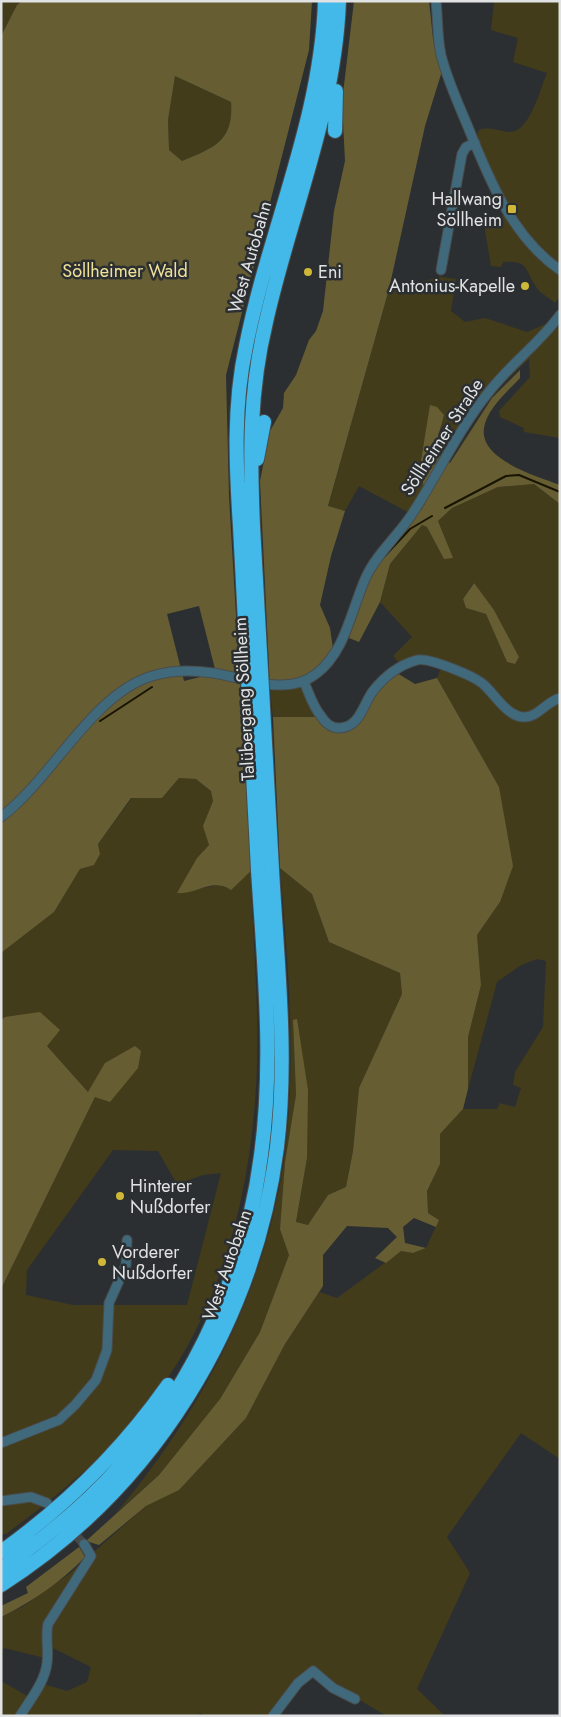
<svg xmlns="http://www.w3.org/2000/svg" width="561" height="1717" font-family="Jost,sans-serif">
<rect width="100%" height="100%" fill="#2c2f31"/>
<path fill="#433c1b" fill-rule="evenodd" d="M1 1H22L17 5 1 36Z
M494 1H560V296L555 303C550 298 541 294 537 288 524 270 530 260 503 262L501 267 491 266 483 218 513 214 495 179 477 135 479 130C490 126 498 131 509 132 530 133 540 89 547 73L513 62 518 38 491 30Z
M175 76 231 102C234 141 214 148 182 161L169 150 168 120Z
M441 277 456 279 451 311 465 322 485 318 527 332 548 323 558 326 560 332V438L524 432V428L500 417 499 411 530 377 529 359C490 393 471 423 446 468L437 440 444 424 421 461 425 504 417 517 359 486 345 511 328 507 389 289Z
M534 484 560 504V1459L521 1433 447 1537 470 1573 417 1689 445 1716H387L330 1683 312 1668 270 1716H204L200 1713 197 1716H1V1681L29 1697 43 1684 67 1691 87 1682 91 1667 51 1647 45 1658 4 1648 1 1653V1617L22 1607 69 1574 146 1506 179 1490 246 1418 285 1344 319 1292 337 1298 401 1251 413 1253 426 1248 439 1220 428 1213 427 1191 440 1164V1134L463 1109H497L500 1103 515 1107 521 1088 513 1085 515 1072 543 1027 546 961 537 959 521 965 497 982 468 1089V1037L481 985 477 935 500 902 499 787 437 678 441 668 436 660 400 664 393 656 412 637 380 602 390 564 422 525 427 527 444 558 452 557 438 521 452 508 498 487ZM473 583 494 610 519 657 515 664 507 662 486 614 466 608 463 599Z
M303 686 318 717H273L270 688Z
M179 778 196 779 211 791 213 801 204 826 209 845 197 858 196 889 219 885 231 889 251 871C252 935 259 999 257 1063 254 1175 227 1299 159 1390 117 1447 63 1492 6 1534H1V1289L95 1097 88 1092 47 1046 5 1017 1 1020V953L54 912 80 869 94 864 100 854 98 844 132 798H162ZM113 1150 158 1151 177 1184 203 1175 221 1173 187 1305H73L26 1295 27 1270Z
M280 868 312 894 329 942 400 973 402 994 359 1088 353 1151 346 1187 328 1195 309 1225 296 1223 307 1158 293 1020 296 1095 285 1162 280 1228 289 1255 260 1332 220 1399 159 1475 117 1512C205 1407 270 1282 286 1144 296 1053 288 959 280 868Z"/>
<path fill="#665e32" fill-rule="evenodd" d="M22 1H312L309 50 226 375 229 497 251 871 231 890C212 877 196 895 177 893L197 858 209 845 203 826 213 801 211 791 196 779 179 778 162 798H131L98 844 100 854 94 865 80 869 54 912 1 953V36L17 5ZM175 76 231 102C234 141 214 148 182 161L169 150 168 120ZM199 606 216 673 184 681 167 614Z
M354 1H429L433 39 442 71 425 126 389 289 328 506 345 511 331 556 320 605 330 628 333 649 303 686 270 688 260 481 270 431 283 408 284 393 296 375 309 340 316 331 323 311 334 211 345 161 342 102Z
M520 370V378C508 391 487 409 484 428 479 460 537 476 560 485V504L534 484 498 487 452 508 438 521 453 558 444 559 427 527 422 525 390 564 380 602 359 642 349 638 366 584 373 571 407 529 425 504 421 461 430 405 437 407 444 415 437 440 439 455 450 463 492 398Z
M474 583 494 610 519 657 515 664 507 662 486 614 466 608 463 599Z
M397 673 415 684 437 678 499 787 513 866 500 902 477 935 481 985 468 1037V1089L463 1109 440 1134V1164L427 1191 428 1213 439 1220 436 1227 414 1218 403 1227 405 1243 426 1248 413 1253 401 1251 386 1263 375 1258 397 1237 388 1228 347 1226 323 1255V1286L285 1344 246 1418 179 1490 146 1506 99 1545 86 1541 159 1475 220 1399 260 1332 289 1255 280 1229 285 1162 296 1095 293 1020 297 1019 308 1090 307 1158 296 1222 308 1225 328 1195 346 1187 353 1151 359 1088 402 994 400 973 329 942 312 894 280 868 273 717H318L346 730 374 693Z
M40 1012 60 1030 47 1046 88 1092 105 1063 135 1046 141 1051 138 1068 110 1102 95 1097 1 1289V1020L5 1017Z
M79 1547 85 1557C61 1582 32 1602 1 1617V1606L28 1593 26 1587Z"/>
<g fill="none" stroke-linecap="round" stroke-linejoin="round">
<path stroke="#181401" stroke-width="2" d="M445 508 506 476 519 475 560 492
M381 560 410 529 432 516
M100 721 152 687"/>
<path stroke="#474a4c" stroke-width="9" stroke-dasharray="9 4.5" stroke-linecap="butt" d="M50 1507 84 1544"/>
<defs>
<path id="minor" d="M436 1C438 19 437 37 441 55 447 79 458 103 468 127 489 179 512 237 560 270
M441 270 462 154 466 147 475 143
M304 682C309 693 313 707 321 716 325 723 332 728 339 728 360 728 363 704 373 691 384 677 399 665 417 660 428 657 474 676 483 684 495 694 507 717 524 717 537 718 547 701 560 698
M1 817C52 779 92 694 152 676 171 670 193 670 213 673 246 678 286 697 316 674 346 651 351 610 366 577 377 553 400 534 414 511 439 472 459 429 488 393 510 364 538 345 560 315
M1 1443 59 1420 75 1405 96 1380 107 1350 109 1303 126 1265 127 1240
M1 1501 31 1497 47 1503
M20 1716C30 1700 45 1682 47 1663 49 1650 45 1637 48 1624L91 1556 84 1544
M273 1716 298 1683 313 1671 333 1688 355 1699"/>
<path id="highway" d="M335 131 336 91
M257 459 264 422
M253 526C250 455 249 392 266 322 290 214 335 113 339 1
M240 527C236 466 233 406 246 346 269 230 321 121 325 1
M1 1552C65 1506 123 1449 168 1385
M1 1569C45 1538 86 1505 121 1465 196 1381 247 1267 261 1155 274 1061 264 965 258 870
M1 1585C153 1488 254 1326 277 1147 288 1055 277 961 272 869"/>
</defs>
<use href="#minor" stroke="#494c4d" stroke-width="11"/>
<use href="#highway" stroke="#494c4d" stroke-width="16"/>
<use href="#minor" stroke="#406a7c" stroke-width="9"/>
<use href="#highway" stroke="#42b9e8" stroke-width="14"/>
<defs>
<path id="highway-bridge" d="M253 526 272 869
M240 527 258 870"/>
</defs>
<use href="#highway-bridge" stroke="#494c4d" stroke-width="16" stroke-linecap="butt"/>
<use href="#highway-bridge" stroke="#42b9e8" stroke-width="14"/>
</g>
<g fill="#cfb837" stroke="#2c2f31" stroke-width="2">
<rect x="507" y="204" width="10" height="10" rx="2.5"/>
<circle cx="308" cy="272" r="5"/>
<circle cx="525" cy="286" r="5"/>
<circle cx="120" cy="1196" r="5"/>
<circle cx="102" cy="1262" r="5"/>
</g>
<g text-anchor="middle" stroke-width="5" stroke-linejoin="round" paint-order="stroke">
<g font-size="18" fill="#e0e2e3" stroke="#2c2f31" text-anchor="start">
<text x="502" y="205" text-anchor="end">Hallwang<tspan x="502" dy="21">Söllheim</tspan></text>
<text x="318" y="278">Eni</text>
<text x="515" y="292" text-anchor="end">Antonius-Kapelle</text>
<text x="130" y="1192">Hinterer<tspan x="130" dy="21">Nußdorfer</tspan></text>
<text x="112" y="1258">Vorderer<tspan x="112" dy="21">Nußdorfer</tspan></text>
</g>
<g font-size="18" fill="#e0e2e3" stroke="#2c2f31">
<text transform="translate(250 257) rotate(-74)" y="6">West Autobahn</text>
<text transform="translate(442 437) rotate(-57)" y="6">Söllheimer Straße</text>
<text transform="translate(244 699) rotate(-93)" y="6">Talübergang Söllheim</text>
<text transform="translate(227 1265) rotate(-71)" y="6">West Autobahn</text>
</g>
<g font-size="18" fill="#f0e299" stroke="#2c2f31">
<text x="125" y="277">Söllheimer Wald</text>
</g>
</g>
<rect width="561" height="1717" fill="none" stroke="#e0e2e3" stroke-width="5"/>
</svg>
